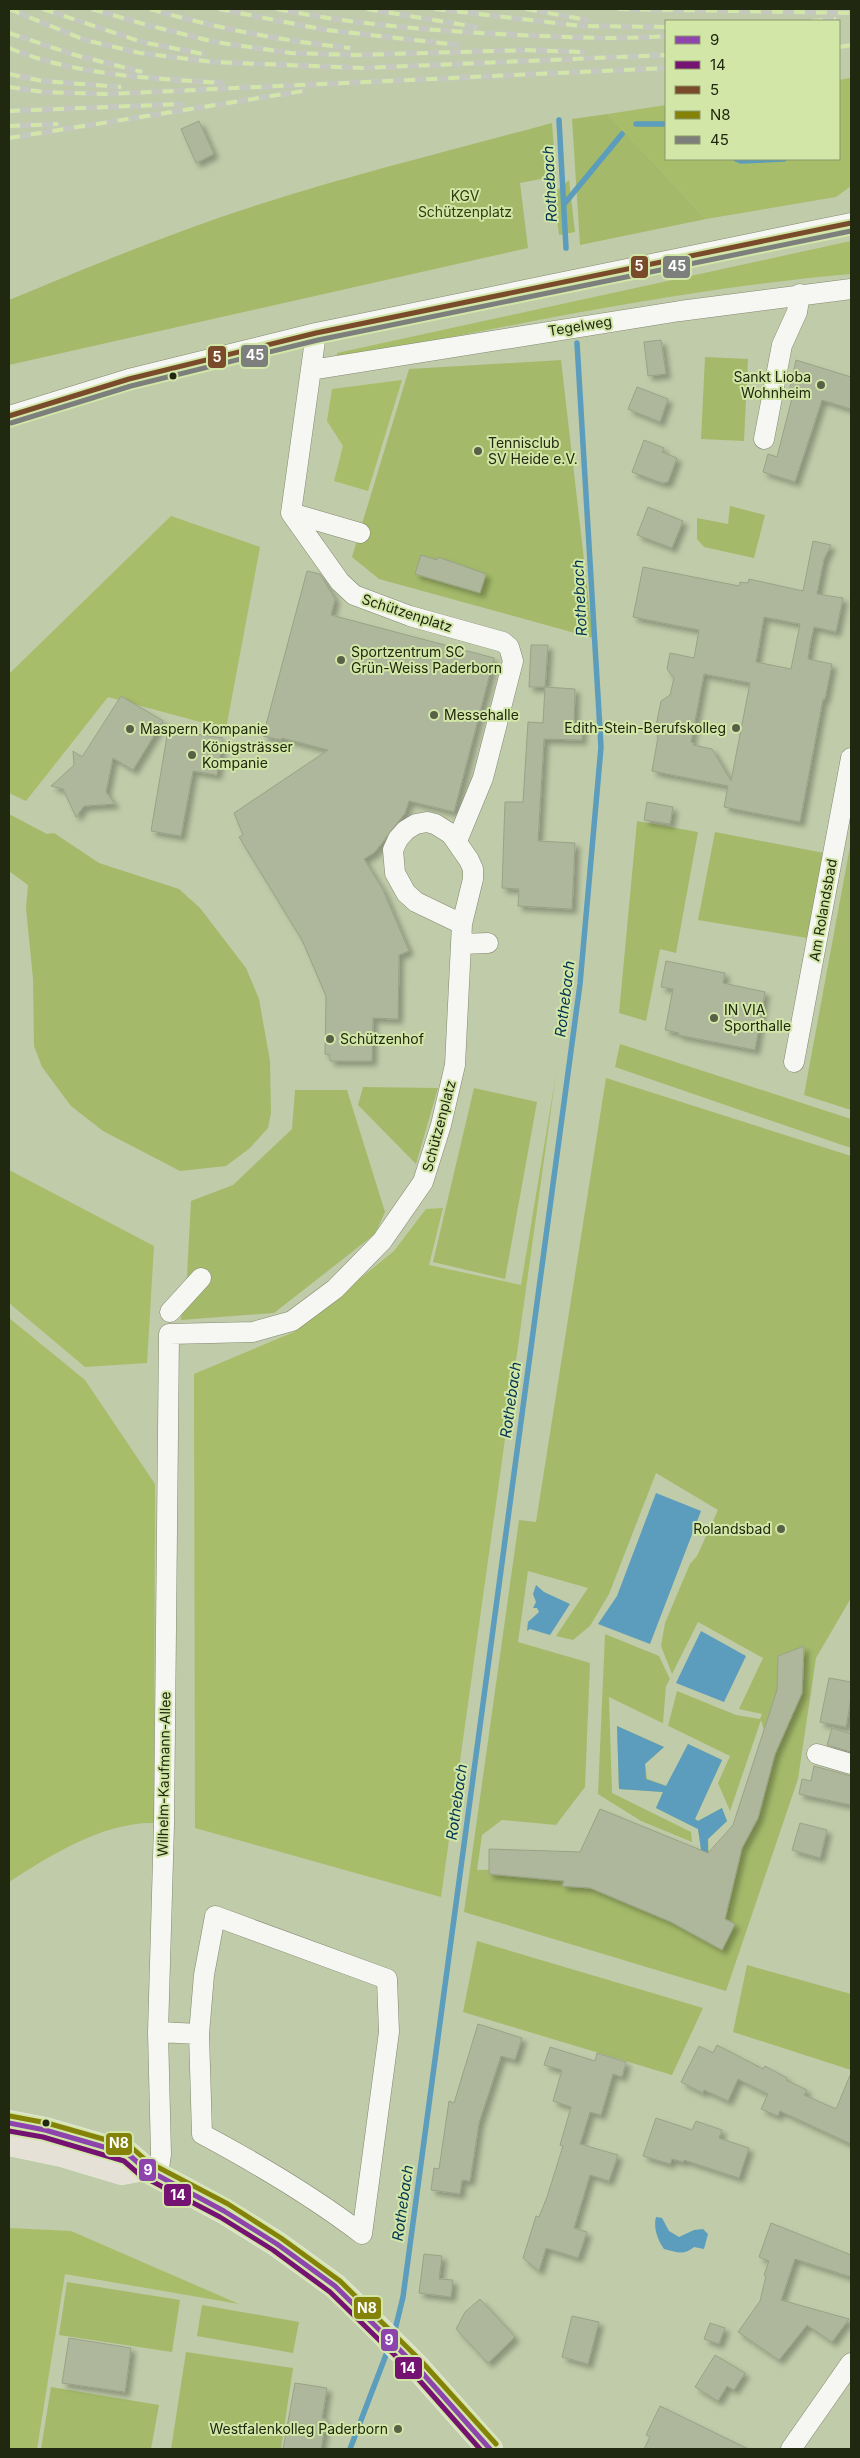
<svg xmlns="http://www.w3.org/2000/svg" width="860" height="2458" font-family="Inter,sans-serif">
<defs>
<filter id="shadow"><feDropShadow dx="4.5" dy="4.5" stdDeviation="2.5" flood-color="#0004"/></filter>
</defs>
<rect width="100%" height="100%" fill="#c0cba9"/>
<path fill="#a4ba6a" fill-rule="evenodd" d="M608 114 706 219 580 245 572 119Z
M552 123 556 176 520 183 528 248 9 365V300C94 265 180 229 267 202 362 172 457 149 552 123Z
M569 180 575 232 559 235 554 193Z
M705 357 748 359 744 441 701 439Z
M561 360 593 638 379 579 352 557 409 369Z
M730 506 765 515 754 558 704 547 697 539V518L728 524Z
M9 814 47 834 54 833 99 863 179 889 200 908 246 968 259 999 270 1061 271 1113 268 1128 250 1148 226 1166 180 1171 103 1131 71 1106 42 1067 34 1046 33 979 26 908 28 885 9 871Z
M637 821 698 832 676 953 660 949 646 1021 619 1013Z
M715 832 824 853 807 938 698 920Z
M851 841V1110L804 1095Z
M620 1044 851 1119V1148L615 1067Z
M606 1078 851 1156V1598L816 1658 798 1779 726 1991 464 1912 519 1520 536 1522ZM656 1473 718 1510 697 1556 690 1564 665 1623 661 1646 672 1674 698 1622 763 1658 739 1709 762 1714 760 1719 736 1715 677 1691 668 1726 663 1723 666 1686 670 1679 659 1656 605 1634 598 1794 641 1821 692 1842 691 1832 612 1793 609 1697 730 1756 718 1783 730 1811 761 1720 766 1737 726 1865 709 1859 708 1839 727 1821 722 1808 698 1821 695 1819 722 1760 688 1744 667 1786 647 1779 645 1764 664 1747 617 1726 619 1789 663 1792 656 1808 698 1829 702 1856 620 1825 623 1818 600 1809 588 1834 593 1835 585 1852C548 1851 514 1871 477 1870L482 1835 502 1820 556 1825 585 1787 590 1663 518 1642 528 1571 588 1588 556 1636 573 1640 590 1626 609 1594Z
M363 1087 438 1088 416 1164 358 1105Z
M474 1088 537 1102 505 1279 433 1262Z
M295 1090H347L385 1212 375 1234 274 1313 181 1320 187 1275 191 1201 233 1185 292 1129Z
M477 1941 703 2008 672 2075 463 2012Z
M747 1965 851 1994V2070L733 2032Z
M67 2282 180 2300 172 2352 59 2335Z
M202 2305 299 2322 293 2353 197 2336Z
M186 2352 293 2368 281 2449H171Z
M51 2387 159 2405 151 2449H41Z"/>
<path fill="#a7bd69" d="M849 78 851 80V186L836 197 706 219 608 114 666 105V159H839V80Z
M851 241V274C678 289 507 327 337 359V353Z
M402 380 368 491 334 481 343 446 327 421 332 389Z
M171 516 260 547 226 729 108 697 26 801 9 793V674Z
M556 1074 441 1897 195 1828 194 1374 294 1332 394 1251 426 1209 443 1208 429 1265 521 1285Z
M9 1170 154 1246 147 1363 85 1367 9 1303Z
M9 1318 85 1380 155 1484 154 1823C103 1822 51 1855 9 1882Z
M9 2228 71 2231 239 2304 65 2274 37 2449H9Z"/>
<path fill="#5c9dbd" d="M656 1493 701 1511 650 1644 598 1624 617 1596Z
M536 1585 544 1592 570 1604 550 1635 530 1629 527 1631 528 1622 539 1612 537 1608H533L536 1602 533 1594Z
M701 1631 746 1656 724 1702 676 1683Z
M617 1726 664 1747 645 1764 646 1779 666 1786 688 1744 722 1760 695 1819 698 1821 722 1808 727 1821 708 1839V1853L703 1863 698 1829 656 1808 663 1792 619 1789Z
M656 2217 662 2218 669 2231 679 2237 694 2230 703 2229 708 2234 704 2249 694 2247C684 2256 676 2252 664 2249 658 2240 653 2228 656 2217Z"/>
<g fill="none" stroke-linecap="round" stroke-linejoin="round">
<path stroke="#5c9dbd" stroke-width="5.5" d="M559 120 566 248
M636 124H666
M736 159 741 161 784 159
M565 203 622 134
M394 2334 403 2297 580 984 601 747 577 343
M350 2449 389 2347"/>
</g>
<path fill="#aeb69b" stroke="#9aa287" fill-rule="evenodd" filter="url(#shadow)" d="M199 121 214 154 196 163 181 129Z
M661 340 666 374 648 376 644 342Z
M796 360 851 377V409L822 400 795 482 763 472 768 454 777 457 793 394 789 392Z
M637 387 668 399 660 422 628 409Z
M644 440 664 448 662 452 677 458 668 482 662 483 632 472Z
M648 507 683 521 672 548 637 535Z
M813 541 831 545 824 559 817 594 843 598 836 632 814 627 810 644 808 659 832 664 825 699H823L800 822 724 807 728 786 652 771 658 737 655 731 661 701 670 695 674 678 667 669 670 653 694 658 699 630 633 617 643 567 739 586 740 582 748 583 749 579 803 591ZM764 617 800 624 791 669 756 662ZM704 674 750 683 731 781 712 749 693 745 694 743 691 742Z
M421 555 437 560 438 557 486 574 480 593 415 574Z
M307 571 320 574 335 599 331 615 494 658 454 812 409 801 405 813 375 852 364 859 383 890 409 951 399 955 398 1019 373 1018 372 1061H330V1055L325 1054 326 996 302 940 239 837 243 835 234 813 328 750 282 738 281 740 263 736Z
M531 645H548L545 687H529Z
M545 687 575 689 574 724H582V740L544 739 538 841 575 843 572 909 518 906 519 889 502 888 505 802H523L528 722 543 723Z
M121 696 163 721 133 770 113 758 106 792 115 804 84 806 76 817 63 789 51 786 74 765 73 751 82 757Z
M168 730 223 738 217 775 193 771 181 836 151 831Z
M647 802 673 807 670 824 644 820Z
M666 961 725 973 723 983 765 992 755 1050 678 1035 679 1033 665 1030 673 989 661 987Z
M804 1646 802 1693 775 1754 758 1818 742 1848 725 1919 735 1924 722 1950 671 1922 590 1888 562 1886 564 1881 489 1874V1849L580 1852 600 1809 708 1853 733 1825 777 1690 778 1656Z
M829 1678 851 1682V1698L846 1727 820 1722Z
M832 1728 851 1734V1752L827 1745Z
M814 1766 851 1776V1805L799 1794 802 1779 811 1781Z
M800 1823 827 1830 820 1858 792 1850Z
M478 2024 522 2038 515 2060 501 2056 479 2123 470 2181 462 2180 460 2194 431 2190 434 2168 439 2169 449 2101 454 2103Z
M717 2045 763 2069 765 2066 787 2078 786 2080 807 2090 804 2095 836 2109 851 2073V2144L780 2111 778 2116 761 2109 768 2094 738 2079 728 2101 704 2090 703 2093 681 2082 699 2046 713 2053Z
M550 2047 595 2061 597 2053 626 2062 622 2077 613 2074 601 2115 590 2112 580 2144 618 2155 609 2181 590 2175 574 2228 587 2232 578 2258 546 2248 539 2271 523 2258 536 2216 539 2217 547 2197 563 2146 560 2145 571 2107 553 2101 562 2070 544 2065Z
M656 2118 692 2130 696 2121 722 2130 719 2138 749 2148 739 2178 684 2160 683 2162 672 2159 670 2164 643 2156Z
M771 2223 851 2255V2277L795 2259 781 2300 849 2319 832 2342 807 2325 779 2360 738 2332 760 2301 766 2276 764 2275 769 2261 759 2257Z
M424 2254 442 2256 439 2279 453 2280 451 2297 419 2293Z
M480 2299 515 2337 488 2363 456 2329 465 2312Z
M572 2316 599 2322 588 2364 562 2357Z
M710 2323 725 2328 719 2344 704 2339Z
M69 2338 131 2348 125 2392 62 2383Z
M715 2355 745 2373 734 2390 727 2386 718 2401 695 2387Z
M295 2383 327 2388 322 2418 326 2419 321 2449H283Z
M660 2406 748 2449H644L650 2437 646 2435Z"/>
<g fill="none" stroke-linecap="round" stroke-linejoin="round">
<defs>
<path id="minor" d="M316 333 291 513 340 582 354 595 410 616 503 642 509 647 513 661 483 778 457 841
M311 370 680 311 851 289
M9 416 129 379 316 333 851 223
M764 439 782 345 797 312 800 294
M291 513 360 533
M461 944 488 943
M794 1062 851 758
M170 1312 201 1278
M817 1754 851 1764
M215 1916 387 1979 389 2032 362 2234C311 2195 258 2164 202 2134L199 2034 204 1975Z
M158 2032 199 2034
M158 2176 161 2154 158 2032 164 1825 169 1334 253 1332 292 1321 335 1289 382 1241 423 1182 441 1125 455 1065 462 924 473 879V869L469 860 451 834 435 824 427 822 416 824 406 830 398 839 393 850 395 873 406 893 416 902 462 924
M791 2449 851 2363"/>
<path id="major" d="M9 2123 45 2130 128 2154 144 2168 224 2211 277 2244 335 2286 366 2316 417 2367 490 2449
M9 2143 62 2154 122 2172 144 2168"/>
</defs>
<use href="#minor" stroke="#81886f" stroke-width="21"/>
<use href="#major" stroke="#e3e8d8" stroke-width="26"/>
<use href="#minor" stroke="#f6f7f2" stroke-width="20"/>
<use href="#major" stroke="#e5e1d6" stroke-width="25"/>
<defs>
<path id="rail" d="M9 9 85 40 140 53 213 62 363 68 666 55
M43 9 142 42 203 54
M92 9 147 25 215 42 291 53 355 55 530 50
M150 9C216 28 282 41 350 48
M219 9 326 30 458 45
M277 9C357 25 437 31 518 35 568 37 617 40 666 36
M367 9 476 27
M435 9 582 26 666 27
M526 9 587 20
M618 9 851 13
M812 21 836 19
M9 33 75 55 142 72
M839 47 851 45
M9 48C77 76 150 78 222 83
M525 50 583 52
M9 74 42 81 121 87
M9 87 43 92 107 94 666 68
M9 111 182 104
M9 126 58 124
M9 138 303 91"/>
</defs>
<use href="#rail" stroke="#c5c8be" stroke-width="5.5"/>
<use href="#rail" stroke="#d2e6a8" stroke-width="4" stroke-dasharray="11" stroke-linecap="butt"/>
<defs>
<path id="bus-1" d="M9 2123 45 2130 128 2154 144 2168 224 2211 277 2244 335 2286 417 2367 490 2449"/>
<path id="bus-2" d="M9 2131 43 2137 124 2161 140 2175 220 2217 273 2250 330 2292 412 2372 480 2449"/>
<path id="bus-3" d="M9 416 129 379 316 333 851 223"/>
<path id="bus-4" d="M10 2116 47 2123 131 2147 148 2162 228 2204 281 2238 340 2281 422 2362 496 2444"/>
<path id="bus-5" d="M11 423 131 386 318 340 851 231"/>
</defs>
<use href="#bus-1" stroke="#d2e6a8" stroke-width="9"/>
<use href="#bus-2" stroke="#d2e6a8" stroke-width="9"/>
<use href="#bus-3" stroke="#d2e6a8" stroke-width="9"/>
<use href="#bus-4" stroke="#d2e6a8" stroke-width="9"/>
<use href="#bus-5" stroke="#d2e6a8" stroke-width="9"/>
<use href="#bus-1" stroke="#8e44ad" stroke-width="5"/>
<use href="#bus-2" stroke="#751372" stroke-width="5"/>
<use href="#bus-3" stroke="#7a4b2a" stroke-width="5"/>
<use href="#bus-4" stroke="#848208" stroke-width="5"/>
<use href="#bus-5" stroke="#7d7f7d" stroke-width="5"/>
</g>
<g fill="#20280f" stroke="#d2e6a8" stroke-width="2">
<circle cx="173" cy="376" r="4.5"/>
<circle cx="46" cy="2123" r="4.5"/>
</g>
<g fill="#586145" stroke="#d2e6a8" stroke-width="2">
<circle cx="821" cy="385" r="5"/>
<circle cx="478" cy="451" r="5"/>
<circle cx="341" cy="660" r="5"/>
<circle cx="434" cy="715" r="5"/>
<circle cx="736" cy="728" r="5"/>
<circle cx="130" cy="729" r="5"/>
<circle cx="192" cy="755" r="5"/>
<circle cx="714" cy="1018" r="5"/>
<circle cx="330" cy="1039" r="5"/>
<circle cx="781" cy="1529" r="5"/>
<circle cx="398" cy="2429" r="5"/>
</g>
<g text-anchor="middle" stroke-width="4" stroke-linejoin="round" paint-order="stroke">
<g font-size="14" fill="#313e0c" stroke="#d2e6a8">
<text x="465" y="201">KGV<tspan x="465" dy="16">Schützenplatz</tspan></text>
</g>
<g font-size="14" fill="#20280f" stroke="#d2e6a8">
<text transform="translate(580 326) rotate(-9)" y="5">Tegelweg</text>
<text transform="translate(407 613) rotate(18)" y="5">Schützenplatz</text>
<text transform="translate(823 910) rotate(-80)" y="5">Am Rolandsbad</text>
<text transform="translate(439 1126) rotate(-75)" y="5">Schützenplatz</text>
<text transform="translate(164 1774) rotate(-89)" y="5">Wilhelm-Kaufmann-Allee</text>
</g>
<g font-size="14" fill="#20280f" stroke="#d2e6a8" text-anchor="start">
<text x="811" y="382" text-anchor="end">Sankt Lioba<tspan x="811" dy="16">Wohnheim</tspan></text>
<text x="488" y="448">Tennisclub<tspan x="488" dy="16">SV Heide e.V.</tspan></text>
<text x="351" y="657">Sportzentrum SC<tspan x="351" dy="16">Grün-Weiss Paderborn</tspan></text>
<text x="444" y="720">Messehalle</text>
<text x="726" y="733" text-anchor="end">Edith-Stein-Berufskolleg</text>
<text x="140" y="734">Maspern Kompanie</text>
<text x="202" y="752">Königsträsser<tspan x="202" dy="16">Kompanie</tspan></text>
<text x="724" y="1015">IN VIA<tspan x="724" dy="16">Sporthalle</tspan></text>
<text x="340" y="1044">Schützenhof</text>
<text x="771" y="1534" text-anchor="end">Rolandsbad</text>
<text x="388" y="2434" text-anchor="end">Westfalenkolleg Paderborn</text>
</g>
<g font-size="15" font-style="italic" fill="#013351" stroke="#d2e6a8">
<text transform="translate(550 184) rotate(-93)" y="5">Rothebach</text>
<text transform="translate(580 598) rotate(-93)" y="5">Rothebach</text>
<text transform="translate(565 999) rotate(-83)" y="5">Rothebach</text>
<text transform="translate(511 1400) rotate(-82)" y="5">Rothebach</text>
<text transform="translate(457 1802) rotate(-82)" y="5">Rothebach</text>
<text transform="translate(403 2203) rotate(-82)" y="5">Rothebach</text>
</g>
</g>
<g stroke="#d2e6a8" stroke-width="2">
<rect x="630" y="255" width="19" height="24" rx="5" fill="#7a4b2a"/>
<rect x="662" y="255" width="29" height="24" rx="5" fill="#7d7f7d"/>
<rect x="240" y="344" width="29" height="24" rx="5" fill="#7d7f7d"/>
<rect x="207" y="345" width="20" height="24" rx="5" fill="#7a4b2a"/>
<rect x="105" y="2132" width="28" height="24" rx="5" fill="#848208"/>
<rect x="138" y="2158" width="19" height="24" rx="5" fill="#8e44ad"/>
<rect x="163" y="2183" width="29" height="24" rx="5" fill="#751372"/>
<rect x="353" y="2296" width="29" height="24" rx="5" fill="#848208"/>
<rect x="380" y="2328" width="19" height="24" rx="5" fill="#8e44ad"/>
<rect x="394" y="2356" width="29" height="24" rx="5" fill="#751372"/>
</g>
<g font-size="14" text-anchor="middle" font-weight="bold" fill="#fff">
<text x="639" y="271">5</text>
<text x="677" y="271">45</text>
<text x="255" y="360">45</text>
<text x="217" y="362">5</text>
<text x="119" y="2148">N8</text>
<text x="148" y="2175">9</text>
<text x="178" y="2200">14</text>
<text x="367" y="2313">N8</text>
<text x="389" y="2345">9</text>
<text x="408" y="2373">14</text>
</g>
<rect width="860" height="2458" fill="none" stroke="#20280f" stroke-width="20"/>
<rect x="665" y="20" width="175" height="140" fill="#d2e6a8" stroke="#8b9a6b"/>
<rect x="675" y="36" width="25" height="8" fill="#8e44ad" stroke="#8b9a6b"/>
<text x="710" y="45" font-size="15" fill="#20280f">9</text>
<rect x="675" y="61" width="25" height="8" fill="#751372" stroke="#8b9a6b"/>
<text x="710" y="70" font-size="15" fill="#20280f">14</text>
<rect x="675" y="86" width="25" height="8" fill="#7a4b2a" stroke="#8b9a6b"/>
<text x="710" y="95" font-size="15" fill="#20280f">5</text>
<rect x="675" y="111" width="25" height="8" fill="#848208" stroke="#8b9a6b"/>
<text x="710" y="120" font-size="15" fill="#20280f">N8</text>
<rect x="675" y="136" width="25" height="8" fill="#7d7f7d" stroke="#8b9a6b"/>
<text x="710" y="145" font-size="15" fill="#20280f">45</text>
</svg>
